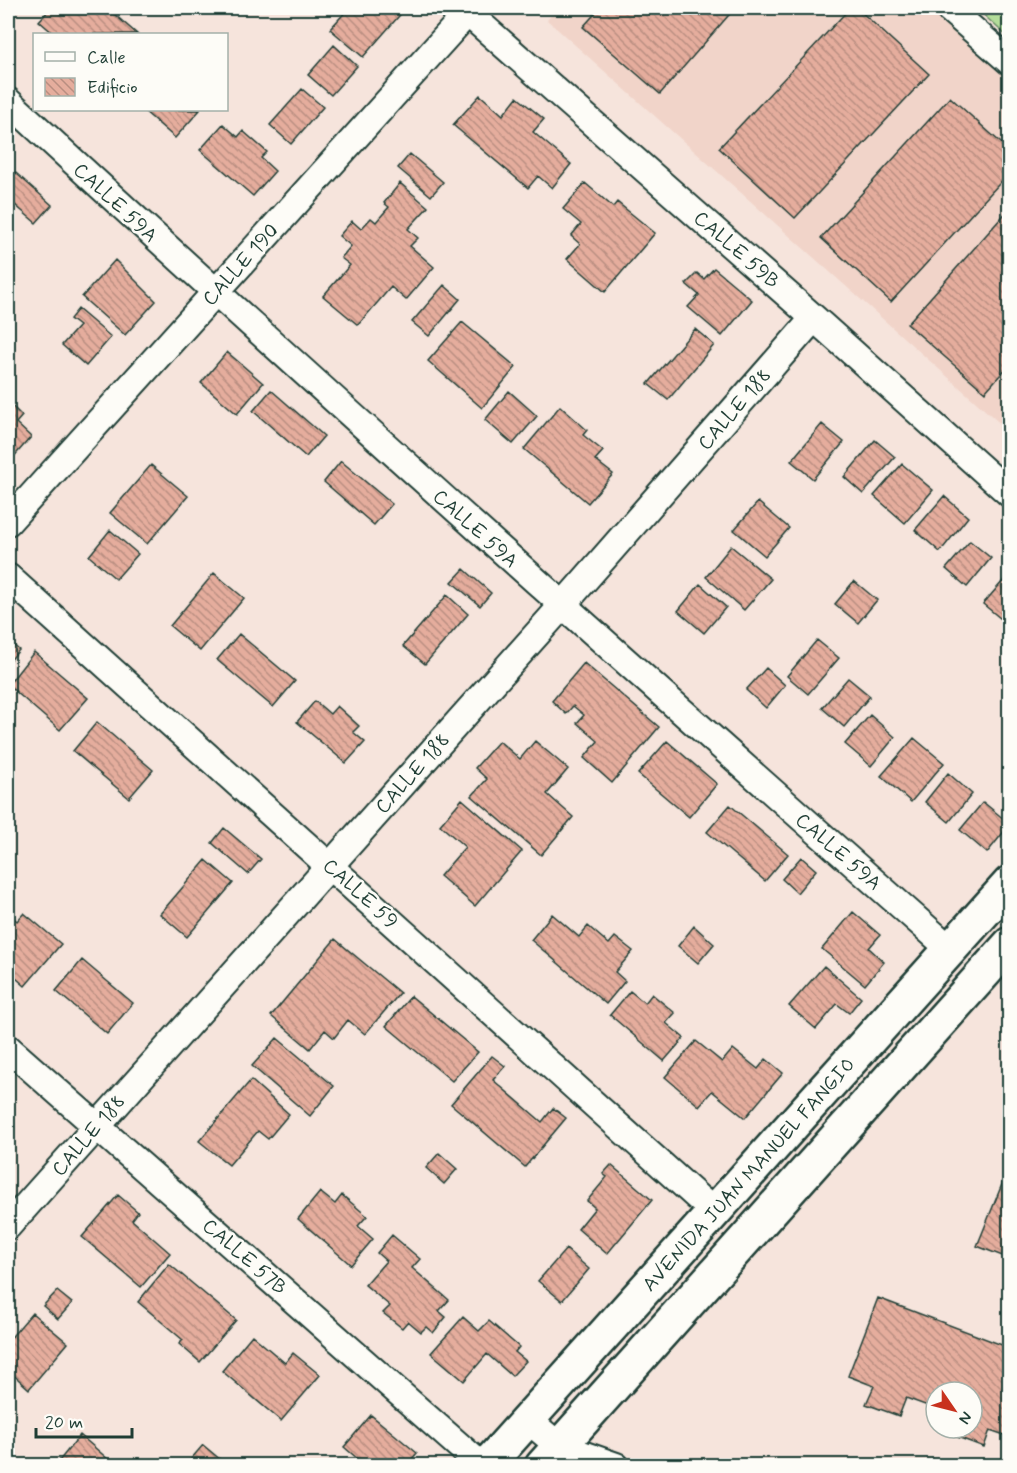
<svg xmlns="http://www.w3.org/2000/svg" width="1017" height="1473" font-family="Mynerve,sans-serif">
<defs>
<pattern id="building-back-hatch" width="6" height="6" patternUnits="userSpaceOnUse" patternTransform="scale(1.5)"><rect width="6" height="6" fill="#e5ad9d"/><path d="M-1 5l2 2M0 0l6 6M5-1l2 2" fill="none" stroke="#b98e81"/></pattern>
</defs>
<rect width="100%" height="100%" fill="#f6e4dc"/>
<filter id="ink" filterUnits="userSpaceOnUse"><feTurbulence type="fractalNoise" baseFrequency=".0167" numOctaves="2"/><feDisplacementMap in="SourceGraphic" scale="12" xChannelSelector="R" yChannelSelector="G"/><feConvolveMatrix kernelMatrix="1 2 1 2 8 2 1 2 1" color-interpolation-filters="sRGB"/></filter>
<g filter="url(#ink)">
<path fill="#f1d4c9" d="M558 8H935L1009 74V420L1004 427 547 20Z"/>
<path fill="#b3dd9a" stroke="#698d67" stroke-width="1.5" d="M976 8H1009V38Z"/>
<path fill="url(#building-back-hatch)" stroke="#1f3d34" stroke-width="1.5" d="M51 8H118L113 13 137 34H54L39 21Z
M349 8H406L363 57 330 29Z
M600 8H735L660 94 583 27Z
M850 8H857L929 74 795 218 719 148Z
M334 45 357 66 331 95 308 75Z
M302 89 323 107 291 144 270 125Z
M480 95 503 115 517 97 544 119 533 132 571 164 552 188 538 176 528 188 453 125Z
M950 97 1010 151V172L891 302 821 238Z
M143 110H200L175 138Z
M223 124 238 137 243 131 267 152 261 158 275 171 253 196 200 150Z
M410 154 443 182 431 196 398 168Z
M8 166 52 205 36 223 8 199Z
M400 183 428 207 408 229 418 238 410 246 434 267 406 300 391 287 358 325 323 296 350 265 341 258 351 246 339 236 352 221 361 229 371 218 376 222 389 207 384 203Z
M585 183 613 207 617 202 655 233 605 292 567 259 580 244 571 236 581 224 563 209Z
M1010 208V364L985 392 907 324Z
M115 260 156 301 125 335 82 297Z
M714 268 752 300 722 336 688 307 699 295 686 284 697 273 704 279Z
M444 285 460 299 429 336 412 322Z
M78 309 111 337 86 366 62 345 79 326 70 319Z
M462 322 516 367 482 408 428 361Z
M695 329 714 345 668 400 648 384Z
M227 352 263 383 237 414 201 383Z
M271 390 324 436 306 457 253 411Z
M509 391 537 416 513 444 485 420Z
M8 402 22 416 16 423 31 437 10 461 8 458Z
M560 406 587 430 583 435 603 451 595 460 613 474 588 503 524 449Z
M822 424 844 442 813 479 791 461Z
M875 440 895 457 863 494 844 477Z
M341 461 392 504 374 525 324 482Z
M902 464 933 490 905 523 874 496Z
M151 465 188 496 147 544 110 513Z
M944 496 968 517 940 552 915 530Z
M758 502 789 528 765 556 734 530Z
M110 530 138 554 116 579 89 556Z
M970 541 991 558 967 587 946 569Z
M731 546 771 579 744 610 706 577Z
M464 569 491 593 480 606 452 582Z
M214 573 244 598 200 651 170 626Z
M1010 573V619L1006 623 983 604Z
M854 581 877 600 858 623 835 604Z
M700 584 726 607 704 633 678 611Z
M447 595 468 614 425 664 403 646Z
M239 634 295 681 273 707 217 660Z
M8 640 19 650 8 663Z
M817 640 839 658 808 694 787 676Z
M34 652 88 698 60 730 8 685Z
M584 663 659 727 612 783 584 758 598 741 577 723 584 715 573 706 566 714 552 701Z
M766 668 785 685 766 708 746 690Z
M848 678 870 696 844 727 822 708Z
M315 701 330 714 337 706 359 726 353 732 365 742 346 763 297 722Z
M870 715 895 737 871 766 845 744Z
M97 722 153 770 129 798 73 751Z
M914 738 944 763 911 802 881 776Z
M499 741 520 759 535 741 568 769 547 794 573 817 541 855 472 796 487 779 475 768Z
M667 741 717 784 689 817 638 774Z
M948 773 972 794 949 822 925 802Z
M462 799 522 851 475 906 440 876 465 847 440 825Z
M983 802 1010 824 987 853 960 830Z
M730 805 788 854 765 881 707 832Z
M224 828 261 859 248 874 212 843Z
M801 857 816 870 797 893 782 879Z
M206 860 233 883 187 937 160 914Z
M853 912 880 935 869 948 884 962 865 985 822 949Z
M8 913 17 921 24 913 61 944 25 986 8 971Z
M552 914 579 937 588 926 609 944 615 937 633 951 615 972 625 981 606 1004 531 940Z
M694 926 714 944 698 963 678 946Z
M335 939 400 993 365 1034 348 1020 334 1038 325 1030 310 1049 271 1016Z
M82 960 133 1003 107 1034 56 991Z
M824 966 861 998 849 1013 837 1004 816 1029 789 1006Z
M630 991 645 1003 652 994 675 1013 666 1023 684 1038 664 1061 610 1015Z
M411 996 478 1052 452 1081 386 1026Z
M277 1038 334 1086 310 1116 252 1066Z
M696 1041 722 1062 733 1049 758 1069 766 1059 783 1073 745 1118 712 1091 699 1106 665 1077Z
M492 1056 505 1066 493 1080 542 1122 553 1108 566 1118 525 1167 451 1104Z
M251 1080 289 1114 268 1139 258 1131 229 1165 199 1141Z
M439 1153 457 1169 444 1184 426 1168Z
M611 1165 652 1200 607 1254 578 1229 595 1208 587 1201 607 1177 603 1174Z
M1007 1172 1010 1173V1259L977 1246Z
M320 1192 335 1204 342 1195 367 1216 358 1226 373 1239 351 1265 298 1219Z
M118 1195 138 1212 132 1220 170 1253 141 1287 82 1237Z
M392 1235 420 1259 412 1268 449 1300 439 1311 446 1317 433 1333 426 1327 421 1332 408 1321 402 1328 383 1313 390 1306 365 1285 386 1261 377 1253Z
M566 1249 589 1269 562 1301 538 1281Z
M169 1264 236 1320 200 1362 179 1344 183 1340 138 1302Z
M57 1291 72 1303 58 1319 43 1306Z
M878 1298 1010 1348V1437L990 1430 984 1447 952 1435 954 1428H972V1392H936V1409L906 1398 899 1416 866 1404 874 1386 848 1376Z
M32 1313 68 1343 29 1389 8 1370V1341Z
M463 1317 479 1331 489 1321 519 1347 515 1352 526 1361 512 1376 487 1354 464 1381 431 1353Z
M252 1335 285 1363 293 1353 320 1375 281 1421 222 1371Z
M371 1415 417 1453 406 1466H366L344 1447Z
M80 1435 116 1466H55Z
M203 1445 228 1466H185Z"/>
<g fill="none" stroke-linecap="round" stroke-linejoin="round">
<defs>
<path id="minor" d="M462 8 814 318 1010 494
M948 8 1010 62
M8 101C318 388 633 669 950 949
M8 522 472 8
M8 577 714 1212
M8 1048 482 1466
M8 1226 562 606 814 318
M527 1419 559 1446 616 1466"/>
<path id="secondary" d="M486 1466 1010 883
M542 1466 1010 944"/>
</defs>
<use href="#minor" stroke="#1f3d34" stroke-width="30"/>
<use href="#secondary" stroke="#1f3d34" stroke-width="38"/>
<use href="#minor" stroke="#fdfcf7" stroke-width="26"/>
<use href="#secondary" stroke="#fdfcf7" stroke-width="33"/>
</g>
</g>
<g text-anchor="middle" stroke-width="5" stroke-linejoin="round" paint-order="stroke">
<g font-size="20" fill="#1f3d34" stroke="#fdfcf7">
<text transform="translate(116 202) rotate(43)" y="7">CALLE 59A</text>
<text transform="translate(737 249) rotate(41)" y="7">CALLE 59B</text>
<text transform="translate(240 264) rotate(-48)" y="7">CALLE 190</text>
<text transform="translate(734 409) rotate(-49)" y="7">CALLE 188</text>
<text transform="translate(476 528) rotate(42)" y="7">CALLE 59A</text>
<text transform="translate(412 773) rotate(-48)" y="7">CALLE 188</text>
<text transform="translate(839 851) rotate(41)" y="7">CALLE 59A</text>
<text transform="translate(361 893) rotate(42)" y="7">CALLE 59</text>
<text transform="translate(88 1135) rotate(-49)" y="7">CALLE 188</text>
<text transform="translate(748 1174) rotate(-48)" y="7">AVENIDA JUAN MANUEL FANGIO</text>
<text transform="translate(245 1256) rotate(41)" y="7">CALLE 57B</text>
</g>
</g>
<rect width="1017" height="1473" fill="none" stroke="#fdfcf7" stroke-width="30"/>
<rect x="15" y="15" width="987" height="1443" fill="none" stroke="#1f3d34" stroke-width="2" filter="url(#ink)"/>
<rect x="33" y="33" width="195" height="78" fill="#fdfcf7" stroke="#a4b0a9" stroke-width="1.5"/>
<rect x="45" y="52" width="30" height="9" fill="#fdfcf7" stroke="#a4b0a9" stroke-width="1.5"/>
<text x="87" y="63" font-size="18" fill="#1f3d34">Calle</text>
<rect x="45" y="78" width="30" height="18" fill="url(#building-back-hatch)" stroke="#a4b0a9" stroke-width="1.5"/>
<text x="87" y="93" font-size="18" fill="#1f3d34">Edificio</text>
<g transform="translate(954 1410) rotate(125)"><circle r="28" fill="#fdfcf7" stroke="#a4b0a9" stroke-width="1.5"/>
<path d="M0-4.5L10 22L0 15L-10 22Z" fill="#c8321e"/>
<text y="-9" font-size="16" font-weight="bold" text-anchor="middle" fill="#1f3d34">N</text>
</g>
<path d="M36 1428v9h96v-9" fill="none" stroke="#1f3d34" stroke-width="3"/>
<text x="45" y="1428" font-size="18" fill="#1f3d34" stroke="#fdfcf7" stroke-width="4.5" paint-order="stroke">20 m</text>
</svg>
